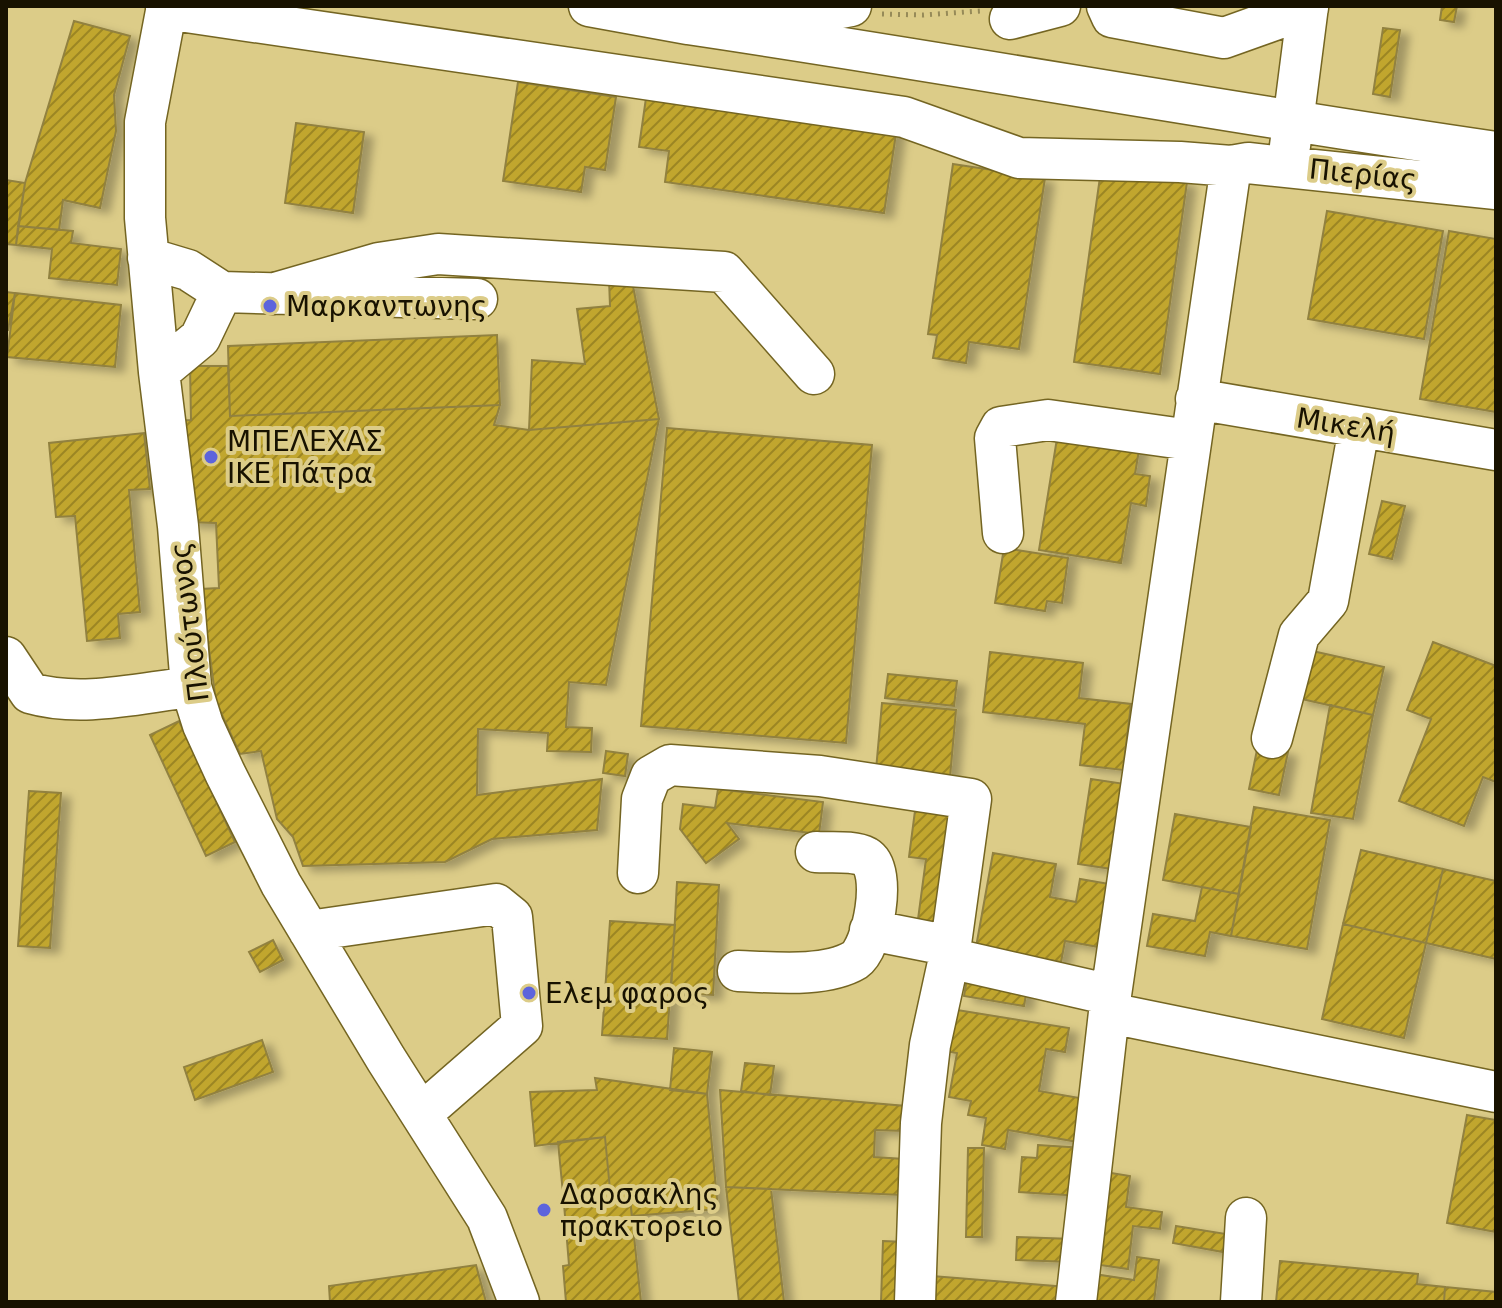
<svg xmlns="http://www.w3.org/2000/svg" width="1502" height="1308" font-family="'DejaVu Sans',sans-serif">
<defs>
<pattern id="building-hatch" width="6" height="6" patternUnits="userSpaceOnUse" patternTransform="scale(2)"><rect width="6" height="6" fill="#c1a62d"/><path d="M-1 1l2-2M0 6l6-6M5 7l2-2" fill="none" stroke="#9c8624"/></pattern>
<filter id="shadow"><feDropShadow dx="9" dy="5" stdDeviation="4" flood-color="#0004"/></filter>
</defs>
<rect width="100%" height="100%" fill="#dccc88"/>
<path fill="url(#building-hatch)" stroke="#918140" stroke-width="2" filter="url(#shadow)" d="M1442 6H1457L1454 22 1440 20Z
M74 21 130 36 114 95 116 131 100 208 63 200 59 230 18 226 25 183Z
M1383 28 1400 30 1390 97 1373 94Z
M518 82 616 97 605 170 585 167 581 192 503 181Z
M647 91 897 127 884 213 665 182 669 151 639 147Z
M296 123 364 132 353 213 285 203Z
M953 164 1045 178 1019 349 969 342 966 363 933 358 937 335 928 334Z
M1101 170 1187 182 1160 374 1074 362Z
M6 180 25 183 16 245 6 244Z
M1327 211 1443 231 1424 339 1308 319Z
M18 226 73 231 71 243 121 249 117 285 49 278 52 249 16 245Z
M1449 231 1496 239V412L1420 399Z
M609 279 632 281 659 419 529 430 532 360 585 364 577 309 610 306Z
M6 292 15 293 8 330H6Z
M15 293 121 305 115 367 7 357Z
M497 335 500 405 230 416 228 346Z
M190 366H228L230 416 500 405 494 425 529 430 659 419 606 685 569 682 566 727 592 728 591 752 547 751 548 733 478 729 477 795 602 779 597 830 492 839 445 862 303 866 293 837 277 819 261 751 240 754 216 702 201 589 219 588 216 523 188 522 171 421 191 420Z
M1059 426 1141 438 1135 474 1150 476 1146 506 1131 503 1121 563 1039 550Z
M667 428 872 445 846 743 641 726Z
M144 433 150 489 129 490 140 612 118 614 120 638 87 641 75 516 56 517 49 443Z
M1382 501 1405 506 1392 559 1369 554Z
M1004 548 1068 558 1062 603 1047 601 1045 611 995 603Z
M1433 642 1496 666V782L1483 777 1464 826 1399 801 1431 719 1407 710Z
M1308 650 1384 667 1373 715 1297 698Z
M990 652 1083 663 1079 698 1131 704 1123 770 1080 765 1085 724 983 712Z
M888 674 957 681 954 706 885 698Z
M882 703 956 710 950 777 876 770Z
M1330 705 1373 715 1353 819 1311 813Z
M179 721 235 842 206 856 150 735Z
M1258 745 1288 752 1279 795 1249 789Z
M606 751 628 754 625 776 603 773Z
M1091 779 1125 784 1112 869 1078 864Z
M718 789 823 802 819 834 727 823 739 839 706 863 680 829 683 804 715 808Z
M29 791 61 793 50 948 18 946Z
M916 803 945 806 958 826 944 931 917 927 926 859 909 857Z
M1254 807 1330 820 1307 949 1231 936Z
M1175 814 1251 827 1239 894 1163 880Z
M1361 850 1443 869 1426 943 1343 924Z
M993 853 1056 864 1050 897 1076 902 1080 879 1115 885 1104 948 1065 941 1061 962 976 947Z
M1443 869 1496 881V959L1426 943Z
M677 882 719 885 713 995 671 992Z
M1202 887 1239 894 1231 936 1210 932 1205 956 1147 946 1153 914 1195 921Z
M610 921 675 925 667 1039 602 1035Z
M1343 924 1426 943 1404 1038 1322 1019Z
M273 940 283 960 260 972 249 952Z
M968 973 1028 983 1024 1006 964 996Z
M951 1009 1069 1028 1065 1052 1046 1049 1039 1091 1091 1100 1084 1143 1008 1130 1005 1149 982 1145 986 1118 968 1115 971 1101 949 1097 957 1053 944 1051Z
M262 1040 273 1072 195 1100 184 1067Z
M674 1048 712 1052 707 1094 670 1090Z
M745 1063 774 1066 770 1095 741 1091Z
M595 1078 707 1094 718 1209 632 1216 630 1199 611 1200 605 1137 535 1146 530 1092 597 1090Z
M720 1090 906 1106 905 1131 875 1130 874 1157 904 1159 902 1195 726 1187Z
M1467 1115 1496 1120V1232L1447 1223Z
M605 1137 611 1200 564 1204 558 1142Z
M1038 1145 1084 1148 1081 1196 1019 1192 1022 1157 1037 1158Z
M968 1148H984L982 1237H966Z
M1105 1172 1130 1176 1126 1207 1162 1212 1160 1229 1133 1226 1128 1269 1093 1264Z
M726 1187 771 1189 784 1302H739Z
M630 1199 641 1302H566L563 1266 569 1265 564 1204Z
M1176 1226 1226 1234 1223 1252 1173 1243Z
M1017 1237 1073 1239 1072 1262 1016 1260Z
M883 1241 906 1242 905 1302H881Z
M1137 1257 1159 1260 1154 1302H1091L1094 1274 1134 1280Z
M1280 1261 1418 1274 1417 1284 1445 1287 1444 1302H1276Z
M476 1265 486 1302H330L329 1286Z
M932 1276 1067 1287 1066 1302H930Z
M1445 1287 1496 1292V1302H1444Z"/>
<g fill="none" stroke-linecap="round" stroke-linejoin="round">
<defs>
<path id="minor" d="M167 6 145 122V218L159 372 178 526 191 687 203 725 225 773 281 884 386 1059 487 1218 519 1302
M589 6 688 24 752 25 851 6
M1107 6 1112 17 1224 38 1308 8
M166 9 904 117 1019 158 1180 162 1231 166 1248 163 1496 189
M1010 19 1060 6
M688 24C958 64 1226 113 1496 152
M1290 146 1308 6
M148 258 188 270 222 292 477 299
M272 294 379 263 438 254 724 272 814 374
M159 372 200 338 222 292
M1196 399 1496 450
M1003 533 995 438 1001 427 1048 420 1190 440
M6 657 30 693C82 708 138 693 191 687
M1272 738 1299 635 1328 601 1359 428
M638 873 642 799 651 776 670 765 820 776 971 799 949 958 930 1045 921 1123 915 1302
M870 930 951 946
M309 931 496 904 512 917 522 1026 421 1114
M949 958 1111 995
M738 971C771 972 825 978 855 960 873 948 888 870 866 857 853 850 830 853 816 852
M1110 1013 1496 1092
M1076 1302 1111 995 1231 166
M1241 1302 1246 1218"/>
</defs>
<use href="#minor" stroke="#746522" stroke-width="43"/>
<path stroke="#968a58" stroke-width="5" stroke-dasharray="2 6" stroke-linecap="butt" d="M882 14 923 15 980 11"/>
<use href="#minor" stroke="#fff" stroke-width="40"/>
</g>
<g fill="#5d64dc" stroke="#dccc88" stroke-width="3">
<circle cx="270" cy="306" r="8"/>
<circle cx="211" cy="457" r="8"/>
<circle cx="529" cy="993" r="8"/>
<circle cx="544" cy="1210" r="8"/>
</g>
<g text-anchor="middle" stroke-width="8" stroke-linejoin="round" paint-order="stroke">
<g font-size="28" fill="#181200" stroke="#dccc88">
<text transform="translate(1363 174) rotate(6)" y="10">Πιερίας</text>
<text transform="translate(1346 425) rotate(9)" y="10">Μικελή</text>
<text transform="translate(189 622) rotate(-97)" y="10">Πλούτωνος</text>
</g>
<g font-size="28" fill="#181200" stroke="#dccc88" text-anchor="start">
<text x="286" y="316">Μαρκαντωνης</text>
<text x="227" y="451">ΜΠΕΛΕΧΑΣ<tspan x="227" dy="32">ΙΚΕ Πάτρα</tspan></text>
<text x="545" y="1003">Ελεμ φαρος</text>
<text x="560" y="1204">Δαρσακλης<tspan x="560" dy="32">πρακτορειο</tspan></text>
</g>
</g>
<rect width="1502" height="1308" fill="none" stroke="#181200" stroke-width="16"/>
</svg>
